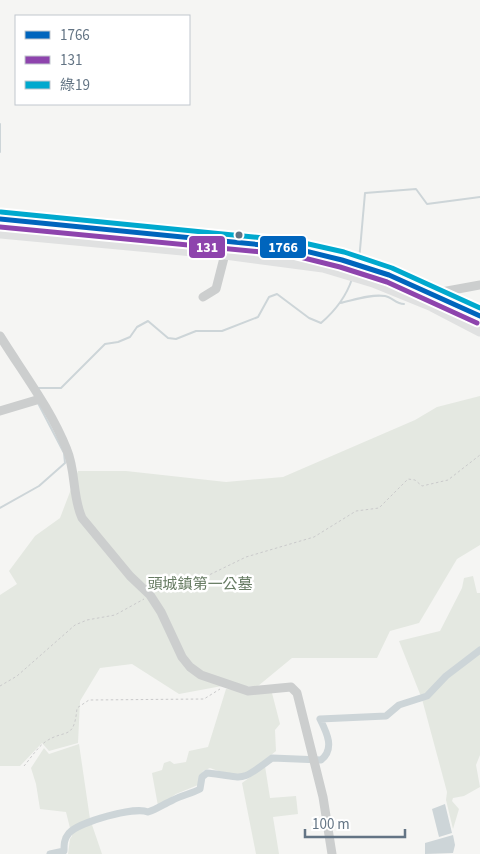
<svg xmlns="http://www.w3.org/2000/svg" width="480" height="854" font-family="'Source Sans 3','Noto Sans TC',sans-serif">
<rect width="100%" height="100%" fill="#f5f5f3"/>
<path fill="#e4e8e1" d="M480 396V545L457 559 419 623 390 631 377 658H292L258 686H222L179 694 132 664 100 668 80 701 78 743 49 751 42 743 20 766H0V595L17 584 9 571 35 536 60 518 78 471H126L226 482 283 477 415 420 437 407Z
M473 576 477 593H480V755L476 765 480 787 464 796 453 798 452 801 459 809 453 829 446 800 447 792 422 699 399 641 440 631 462 588 464 578Z
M226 689 272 693 280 724 275 730 276 751C249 772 245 781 210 768L203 771 198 785 176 794 158 806 152 773 162 770 164 763 170 761 174 764 186 762 189 751 208 747Z
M79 744 90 819 102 854H68L70 839 72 836 66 812 40 809 36 784 31 768 44 748 49 754Z
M265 766 270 798 296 796 298 814 273 817 279 854H256L242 783Z"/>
<path fill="#cdd5d8" d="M445 804 452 833 439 837 432 809Z
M453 835 455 845 453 853 425 854V843Z"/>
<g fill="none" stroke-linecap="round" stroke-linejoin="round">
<path stroke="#cdd5d8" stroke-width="2" d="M0 124V152
M359 261 365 193 416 189 427 204 480 197
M340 303C354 300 370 294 385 296 392 297 396 304 404 304
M38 388H61L105 344 118 342 130 337 137 327 148 321 168 338 176 339 196 331H222L258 317 269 297 277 294 309 318 321 323C335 311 346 297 352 279
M0 508 39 486 65 463 64 453 38 403"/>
<path stroke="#cdd5d8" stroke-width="7" d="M50 854 64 851C64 844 64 839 69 833 79 822 135 806 148 812 157 809 164 804 173 800 182 795 191 794 200 789L202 777 207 773C246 777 238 784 272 758L321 760C335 749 327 733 320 719L386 716 399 705 427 696 446 676 480 650"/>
<path stroke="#cacacb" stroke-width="1" stroke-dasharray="2.5 2.5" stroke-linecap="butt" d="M158 591 174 583 209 575 246 557 314 537 356 511 379 508 408 479 415 480 422 486 448 480 480 455
M0 686 17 676 75 625 87 620 115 615 144 599
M24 766C30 759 37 748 45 742 65 728 74 742 77 708L89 700 204 699 220 689"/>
<path stroke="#cccece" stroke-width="9" d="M436 293 480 285
M203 297 216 289 225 254 218 240
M0 336C23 373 51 409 67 450 76 471 72 496 82 518L130 576 150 595 161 612 182 657 190 667 201 675 248 691 291 687 297 693 323 797 332 854
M0 411 40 399"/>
<path stroke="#e0e1e1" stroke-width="11" d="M0 219 293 248C360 261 420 284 480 316
M0 233 225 254 323 267 373 282 432 306 480 331"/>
<defs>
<path id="bus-1" d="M0 219 293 248 342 260 389 275 480 316"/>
<path id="bus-2" d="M0 227 292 255 340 267 387 282 477 323"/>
<path id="bus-3" d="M1 212 295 241 344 252 392 268 480 308"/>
</defs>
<use href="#bus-1" stroke="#fff" stroke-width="9"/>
<use href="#bus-2" stroke="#fff" stroke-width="9"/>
<use href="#bus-3" stroke="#fff" stroke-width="9"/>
<use href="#bus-1" stroke="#0065bd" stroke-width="5"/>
<use href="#bus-2" stroke="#8e44ad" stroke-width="5"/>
<use href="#bus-3" stroke="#00a9ce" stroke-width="5"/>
</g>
<circle fill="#637484" stroke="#fff" stroke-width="2" cx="239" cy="235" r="4.5"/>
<g text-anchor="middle" stroke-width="5" stroke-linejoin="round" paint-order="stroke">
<g font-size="15" fill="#667b62" stroke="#fff">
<text x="200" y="589">頭城鎮第一公墓</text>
</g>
</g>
<g stroke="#fff" stroke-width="2">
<rect x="188" y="235" width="38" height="24" rx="5" fill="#8e44ad"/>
<rect x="259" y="235" width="48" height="24" rx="5" fill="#0065bd"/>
</g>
<g font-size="14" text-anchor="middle" font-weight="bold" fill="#fff">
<text x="207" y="252">131</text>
<text x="283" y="252">1766</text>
</g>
<rect x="15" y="15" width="175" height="90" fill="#ffffff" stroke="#c1c7ce"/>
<rect x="25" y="31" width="25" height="8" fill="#0065bd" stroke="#c1c7ce"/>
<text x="60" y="40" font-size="15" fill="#637484">1766</text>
<rect x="25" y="56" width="25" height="8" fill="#8e44ad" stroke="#c1c7ce"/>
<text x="60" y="65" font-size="15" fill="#637484">131</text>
<rect x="25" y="81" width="25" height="8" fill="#00a9ce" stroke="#c1c7ce"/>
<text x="60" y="90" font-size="15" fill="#637484">綠19</text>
<path d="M305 829v8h100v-8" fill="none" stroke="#637484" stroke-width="2.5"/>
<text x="312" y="829" font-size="15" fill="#637484" stroke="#ffffff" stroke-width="4" paint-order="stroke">100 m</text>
</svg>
